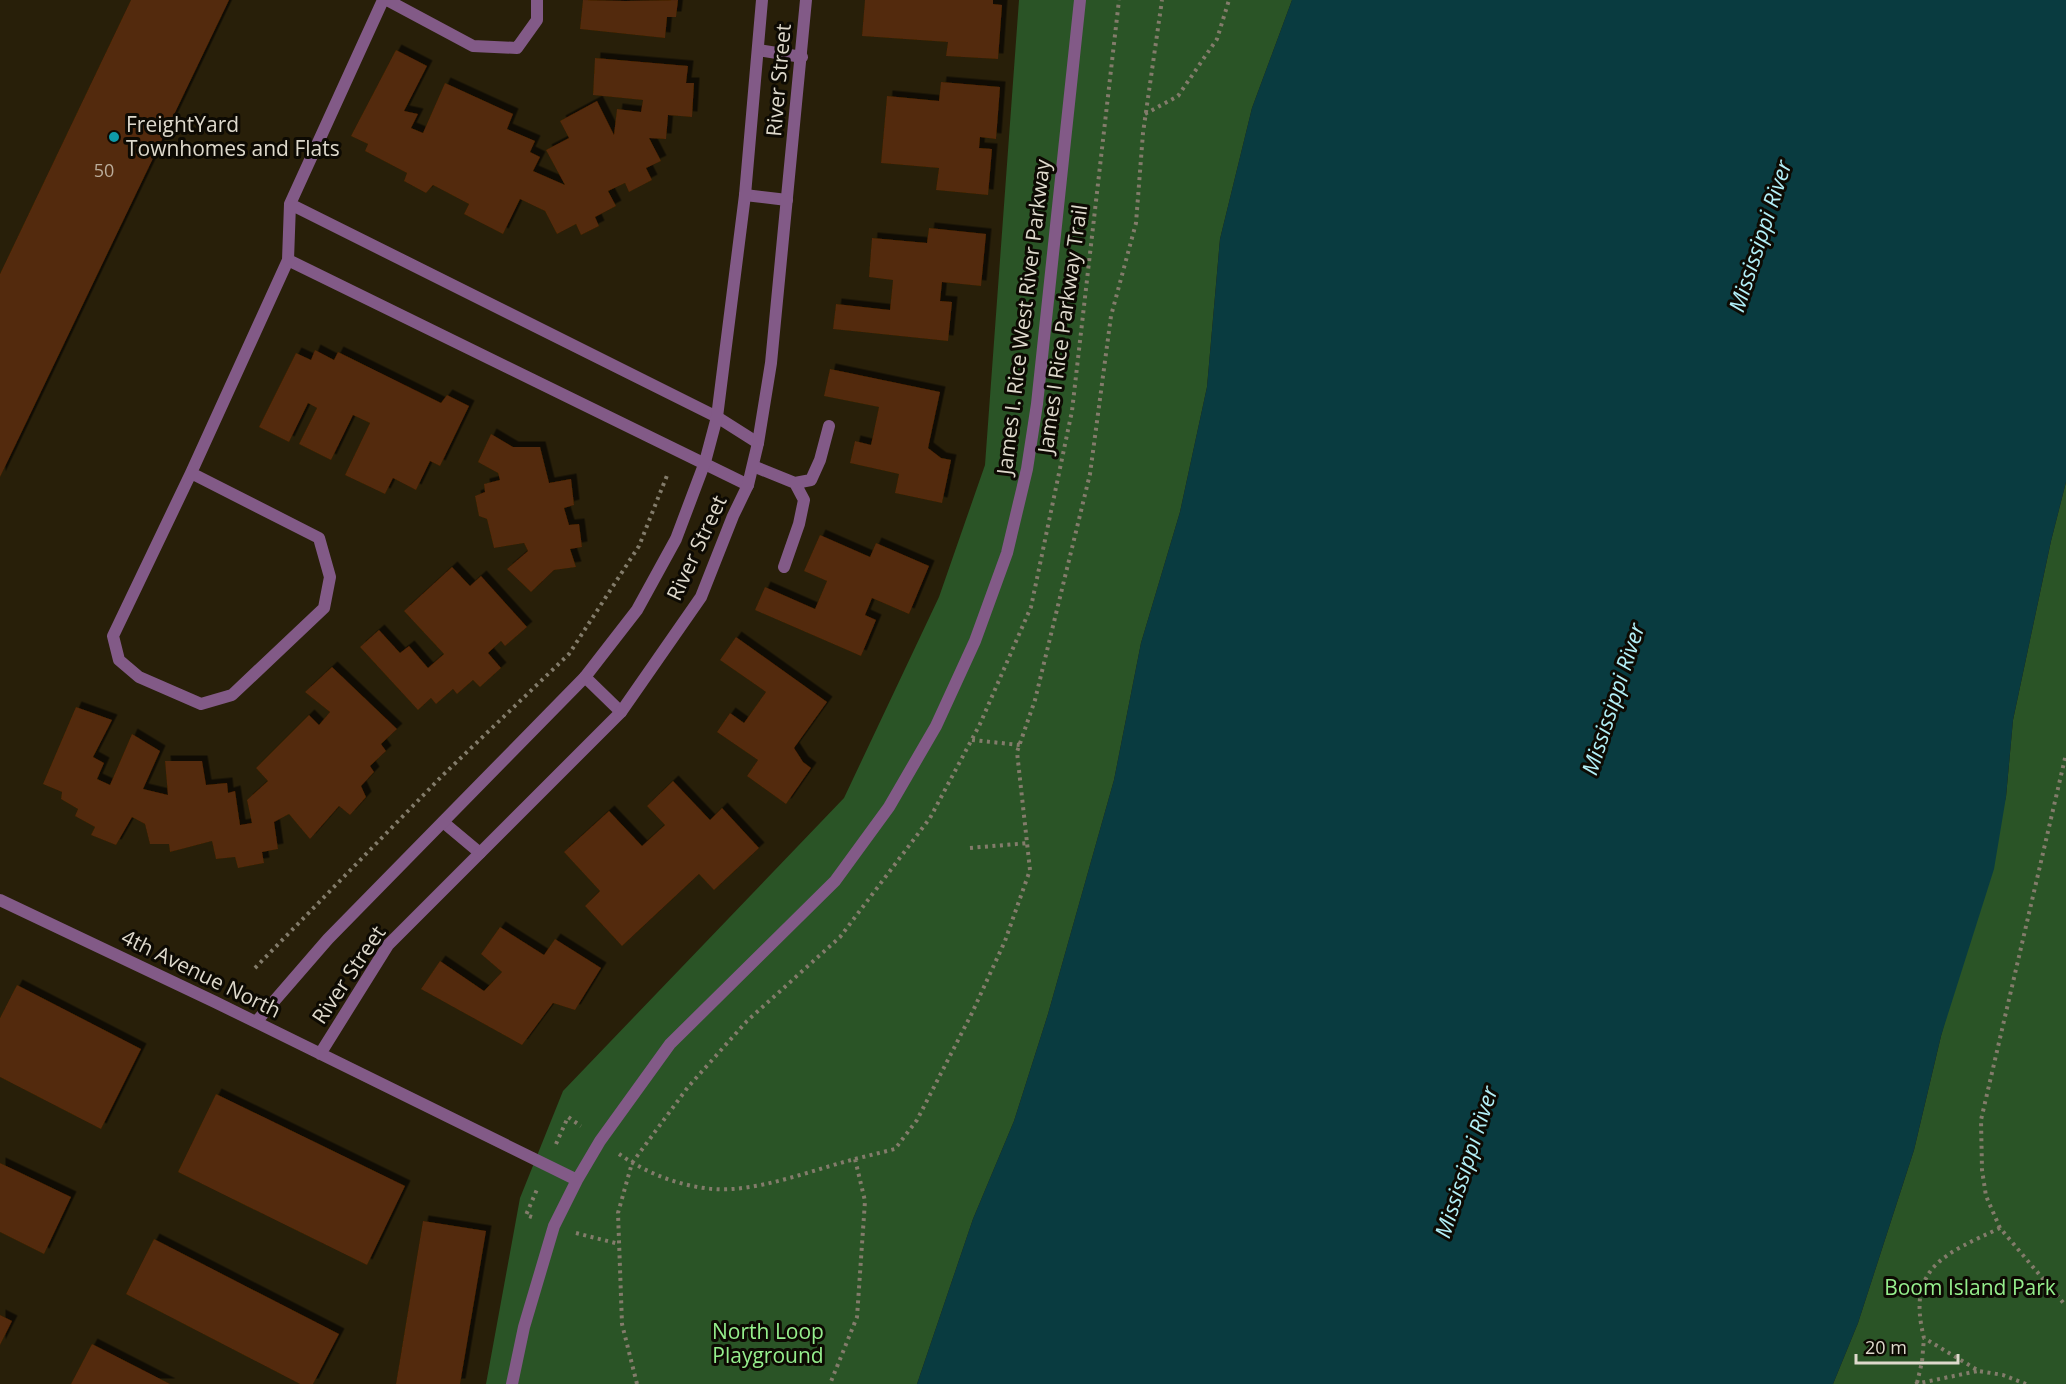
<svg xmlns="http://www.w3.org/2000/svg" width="2066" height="1384" font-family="'Open Sans',sans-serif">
<defs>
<filter id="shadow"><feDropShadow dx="5.5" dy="-5.5" stdDeviation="0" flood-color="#0009"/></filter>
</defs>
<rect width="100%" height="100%" fill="#281f09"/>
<path fill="#2a5426" d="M1019 0H1292L1252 108 1220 239 1207 387 1180 512 1141 643 1114 780 1048 1014 1014 1121 973 1219 917 1384H486L520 1198 563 1091 844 798 939 597 985 465Z
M2066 482V1384H1833L1858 1323 1914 1150 1941 1036 2006 797 2013 720 2051 541Z"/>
<path fill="#093b40" d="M1292 0H2066V482L2051 541 2013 720 2006 797 1994 869 1941 1036 1914 1150 1858 1323 1833 1384H917L973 1219 1014 1121 1048 1014 1114 780 1141 643 1180 512 1207 387 1220 239 1252 108Z"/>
<path fill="#532908" filter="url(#shadow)" d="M131 0H229L0 477V274Z
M583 0 625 1 678 0 676 17H667L665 38 580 29Z
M865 0H993V4L1002 5 998 59 946 56 948 42 862 36Z
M396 50 427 66 404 111 418 114 411 128 423 133 445 83 513 114 507 129 535 141 530 152 540 157 533 171 565 185 546 150 569 138 560 121 597 101 614 135 617 109 641 112 643 100 593 95 595 58 688 66 686 83H694L692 117 668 115 666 139 649 138 661 161 646 168 652 180 629 192 625 183 608 191 616 206 595 217 599 226 581 235 576 224 557 234 545 211 520 199 503 234 464 214 469 204 433 185 426 193 404 181 407 173 365 151 368 144 351 136Z
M941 82 1000 87 996 139 980 137 979 148 992 149 988 195 936 190 939 168 881 163 887 96 939 101Z
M929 228 986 234 981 286 942 282 940 301 952 302 948 341 833 329 836 304 890 310 893 280 869 277 872 238 927 243Z
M315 350 334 360 338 352 441 403 447 395 469 406 440 466 430 461 416 490 393 478 385 494 345 475 370 423 353 415 331 460 299 444 317 408 308 403 289 442 259 427 296 353 311 360Z
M830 369 940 392 928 448 941 458 951 460 942 503 895 493 899 474 850 463 855 441 871 445 879 407 824 396Z
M491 434 513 447H540L549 483 571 479 574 505 564 508 569 525 579 524 582 547 570 549 576 567 554 570 531 592 507 569 528 551 524 543 494 548 487 519 479 516 475 496 485 492 484 484 500 480 498 473 478 462Z
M820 535 870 557 876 543 929 566 909 614 872 598 865 615 876 620 861 656 755 610 765 587 815 609 827 581 804 571Z
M452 567 470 586 481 576 527 627 505 646 501 641 488 653 501 668 480 687 473 680 457 694 453 689 436 704 431 698 418 710 360 647 379 630 400 653 409 646 428 668 444 654 404 611Z
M736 637 827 702 794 748 803 762 811 768 786 804 747 776 758 760 717 732 730 713 744 723 766 692 720 660Z
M332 667 397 729 381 744 386 751 370 766 374 772 361 786 366 797 350 815 339 806 310 839 289 814 274 822 278 849 262 852 264 863 238 868 235 857 216 859 212 841 170 852 169 844H150L145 824 132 817 116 845 91 835 95 827 75 816 78 809 61 799 62 792 43 784 76 707 112 720 93 757 104 763 97 779 110 785 132 734 160 751 143 789 168 795 165 761H202L206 785 227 783 228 793 235 791 240 825 252 823 247 800 268 781 256 768 309 715 319 725 330 712 305 692Z
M673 781 710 820 722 808 759 848 714 890 699 874 622 946 585 906 600 891 564 852 609 811 642 846 665 825 647 806Z
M500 927 544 955 555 939 601 968 575 1010 553 1003 522 1045 421 989 440 961 484 991 502 972 481 954Z
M17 985 141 1049 101 1129 0 1077V1018Z
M216 1094 405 1186 367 1265 178 1172Z
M0 1163 71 1197 44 1254 0 1232Z
M423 1221 486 1231 460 1384H396Z
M154 1239 339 1334 313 1384H300L126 1294Z
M0 1315 12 1321 0 1345Z
M92 1344 170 1384H71Z"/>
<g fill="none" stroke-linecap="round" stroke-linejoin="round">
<path stroke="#837c6b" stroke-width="4" stroke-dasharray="3 4.5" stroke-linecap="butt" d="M1145 114 1178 96 1217 39 1229 0
M972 740 1020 745
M970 848 1028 843
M255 968 443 775 569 654 639 546 668 473
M556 1144 568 1117 581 1126
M619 1154C650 1176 694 1192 733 1189 773 1186 816 1169 855 1159L865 1201 857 1317 830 1384
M855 1159 895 1149 917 1120 972 1013 1005 941 1030 870 1017 752 1035 700 1090 474 1111 316 1136 223 1143 133 1162 0
M532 1217 526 1215 538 1187
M2000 1228 1986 1196 1982 1170 1981 1120 2066 754
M576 1233 619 1244
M1917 1383 1922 1362 1924 1338
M637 1384 622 1324 618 1213 632 1163 688 1087 747 1021 840 937 930 818 980 724 1031 607 1072 411 1119 0
M1915 1384 1978 1371
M2026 1384 2003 1375 1979 1371 1924 1338C1906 1267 1945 1254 2000 1228L2066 1306"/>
<path stroke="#825a87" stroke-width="12" d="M387 0 473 46 517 48 537 20V0
M758 50 802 57
M745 195 787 200
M290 204 717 417 758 443
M288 260 748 485
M753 466 795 483 811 480 820 460 829 426
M191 473 319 538 330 577 324 608 232 695 201 704 139 677 119 660 113 636 191 473 288 260 290 204 383 0
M784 567 799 524 804 500 795 483
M585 677 621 712
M443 822 480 853"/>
<path stroke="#825a87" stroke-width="12" d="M0 900 215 1002 577 1180
M256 1022 328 939 585 677 637 610 676 539 705 462 717 417 745 195 762 0
M320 1054 388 945 621 712 701 597 733 516 748 485 758 443 771 363 806 0
M512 1384 524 1327 554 1226 577 1180 600 1141 670 1044 835 881 889 807 936 726 975 641 1007 553 1027 469 1037 404 1080 0"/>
</g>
<circle fill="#0f9aa8" stroke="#0d0a03" stroke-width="2" cx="114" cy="137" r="6"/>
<g text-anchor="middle" stroke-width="6" stroke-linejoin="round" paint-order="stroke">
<g font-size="18" fill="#bbad9b">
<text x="104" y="177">50</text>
</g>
<g font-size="21" fill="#ded9cc" stroke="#0d0a03">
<text transform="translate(779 80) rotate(-85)" y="7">River Street</text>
<text transform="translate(1024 317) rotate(-83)" y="7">James I. Rice West River Parkway</text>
<text transform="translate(1063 329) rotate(-82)" y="7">James I Rice Parkway Trail</text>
<text transform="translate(697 548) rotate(-65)" y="7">River Street</text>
<text transform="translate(201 974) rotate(26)" y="7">4th Avenue North</text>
<text transform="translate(349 975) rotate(-56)" y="7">River Street</text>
</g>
<g font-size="21" fill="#ded9cc" stroke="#0d0a03" text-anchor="start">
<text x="126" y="132">FreightYard<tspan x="126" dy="24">Townhomes and Flats</tspan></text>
</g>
<g font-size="21" fill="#96ef8d" stroke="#0d0a03">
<text x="1970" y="1295">Boom Island Park</text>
<text x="768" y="1339">North Loop<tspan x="768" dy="24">Playground</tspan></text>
</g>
<g font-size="22" font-style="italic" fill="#b3f0f8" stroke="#0d0a03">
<text transform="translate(1760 236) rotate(-72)" y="8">Mississippi River</text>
<text transform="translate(1613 699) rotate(-72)" y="8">Mississippi River</text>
<text transform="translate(1466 1162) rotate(-72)" y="8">Mississippi River</text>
</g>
</g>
<path d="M1856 1354v9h102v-9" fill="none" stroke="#ded9cc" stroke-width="3"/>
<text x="1865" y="1354" font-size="18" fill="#ded9cc" stroke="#0d0a03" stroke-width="4.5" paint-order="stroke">20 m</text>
</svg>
